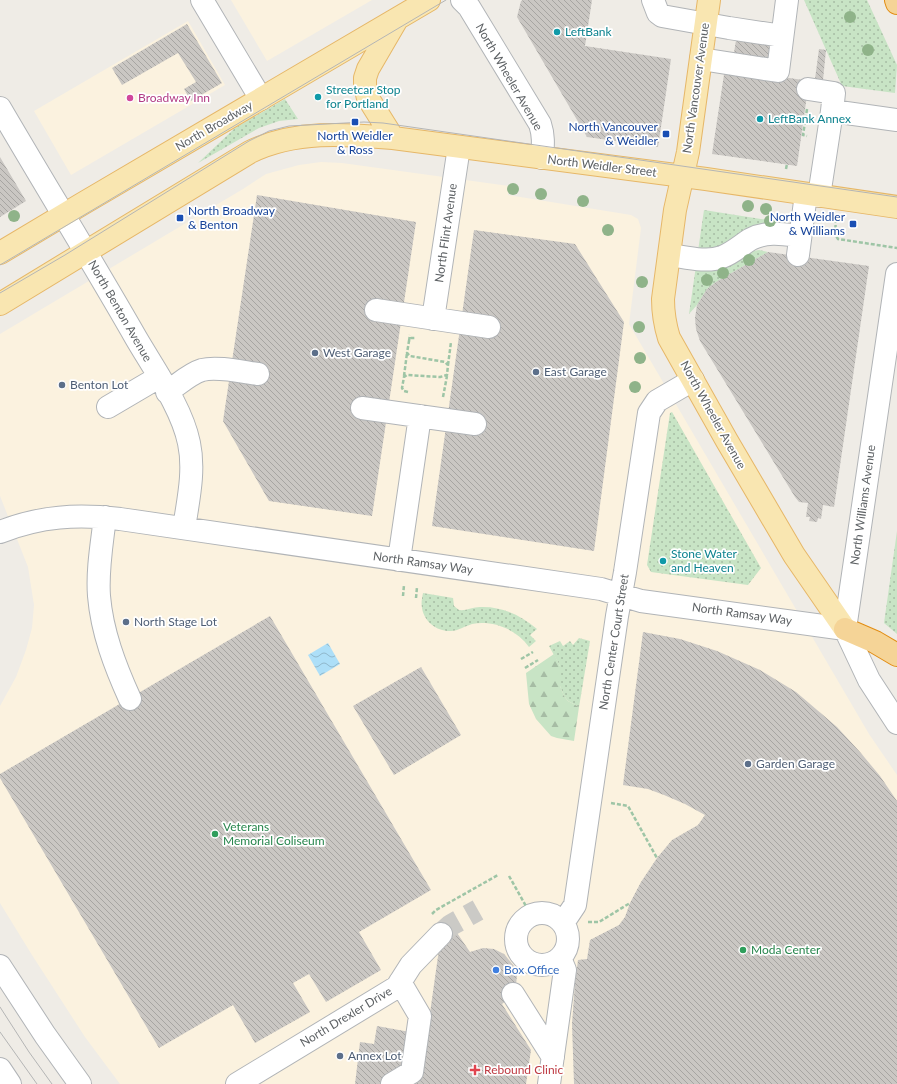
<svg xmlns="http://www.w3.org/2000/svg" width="897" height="1084" font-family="Lato,sans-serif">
<defs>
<pattern id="green-dots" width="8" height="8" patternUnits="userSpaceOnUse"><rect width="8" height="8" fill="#c8e4c5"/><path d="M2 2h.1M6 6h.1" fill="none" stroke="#a6bca4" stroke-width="1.8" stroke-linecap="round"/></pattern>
<pattern id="forest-firs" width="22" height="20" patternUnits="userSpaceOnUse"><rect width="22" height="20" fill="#c8e4c5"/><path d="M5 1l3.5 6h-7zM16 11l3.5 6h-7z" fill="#a6bca4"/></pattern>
<pattern id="water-waves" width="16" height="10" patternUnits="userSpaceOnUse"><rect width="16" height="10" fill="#addff8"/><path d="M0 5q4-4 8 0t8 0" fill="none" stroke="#90b8cc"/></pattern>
<pattern id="building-back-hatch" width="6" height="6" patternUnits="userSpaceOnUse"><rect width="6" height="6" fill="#cac7c3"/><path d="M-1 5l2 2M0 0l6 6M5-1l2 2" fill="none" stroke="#a7a5a2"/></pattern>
</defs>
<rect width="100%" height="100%" fill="#efece6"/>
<path fill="#fbf2df" d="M231 0H372L267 61Z
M188 21 225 85 71 175 34 111Z
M321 162 342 163 509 186 508 195 631 215 638 219 641 228 629 324 869 734 897 775V1084H120L85 1037 32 955 0 903V706L16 677 26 650 32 628 34 605 28 567 0 496V334L243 189 266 174 299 165Z"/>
<path fill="url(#green-dots)" d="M804 0H867L897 65 895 93 842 86Z
M285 99 298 119 279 121 259 128 198 163 235 128Z
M704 210 793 224 723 247 698 251Z
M759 250 768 252 716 282 707 289 697 305 689 314 696 266 747 252Z
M672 412 761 568 748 585 651 572 647 565 670 413Z
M897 531V634L884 623Z
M423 593 453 598 454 606 459 610C466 611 473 607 480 607 501 606 521 615 537 629L530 635 536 641 529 647C516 629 493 620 472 624 465 626 458 631 451 631 438 632 424 622 422 608 421 603 422 598 423 593Z
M579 638 590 641 579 707 568 701 564 696 560 686V666L549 646 560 641 563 646 570 641 573 645Z"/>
<path fill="url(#forest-firs)" d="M554 654 560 666V686L564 696 568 701 579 707 574 741 557 738 551 736 536 719 529 704 526 673Z"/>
<path fill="url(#water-waves)" d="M328 643 340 664 320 676 308 655Z"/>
<path fill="url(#building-back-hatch)" d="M523 0H592L585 46 671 59 658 147 587 137 517 17 521 1Z
M187 24 222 83 191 101 184 89 196 82 178 53 122 85 112 68Z
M737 34 774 39 771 64 733 59Z
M819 49 826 50 823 80 815 79Z
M725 68 809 81 797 166 712 154Z
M0 157 26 201 0 217Z
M257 195 416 222 372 516 269 501 223 421Z
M474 230 575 244 624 322 594 551 432 526Z
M768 252 869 266 834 507 823 505 821 519 818 518 817 522 809 521 810 517H806L808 503 799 502 795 497 700 341 696 329 695 318 697 305 707 289 716 282Z
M270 616 431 890 359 932 381 970 326 1002 309 974 293 983 310 1012 255 1043 233 1005 159 1048 0 778V774Z
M643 632 680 639 717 651 760 670 796 692 837 727 860 752 880 776 897 801V1084H574L572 1024 575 983 578 960 587 959 590 940 619 925 625 917 630 903 641 882 657 858 672 840 698 825 705 815 685 804 664 795 648 789 623 785Z
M421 667 461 735 394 775 353 706Z
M442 928 455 930 470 952 483 948 494 949 504 954 514 966 517 975 516 985 506 1001 502 1004 531 1050 526 1084H355L360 1042 374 1044 377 1026 410 1032 429 1020Z"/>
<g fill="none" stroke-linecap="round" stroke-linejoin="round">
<path stroke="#cbcac6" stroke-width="22" stroke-dasharray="22 11" stroke-linecap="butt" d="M441 934 451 925 478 910"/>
<defs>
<path id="minor" d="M202 0 261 99
M462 0 469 7 540 124C544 136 543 145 542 158
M653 0 658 13 662 16 729 28 782 36
M701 59 778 71 787 0
M808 89 834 93 832 111
M0 108C45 185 92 261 136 338 154 369 182 408 189 443 195 471 188 501 184 528
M819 196 832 111 897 120
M670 255C685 257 707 263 722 257 733 253 741 245 751 239 767 231 783 234 800 236
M798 255 806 194
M897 274 845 629 869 680 897 723
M376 310 489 327
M433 319 459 147
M167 392C178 385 189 374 202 370 217 366 243 372 258 374
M108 407 159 377
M362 408 475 424
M105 517C102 543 97 570 99 596 102 632 115 666 130 699
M0 532C41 516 77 514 120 519L601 589 641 601 845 629
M399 560 420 416
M516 939a26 26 0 1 1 52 0a26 26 0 1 1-52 0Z
M563 923 575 905 617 616 625 572 649 413 657 401 693 380
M0 966 45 1035 80 1084
M513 994 553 1057
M0 1069 10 1084
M237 1084 397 987 411 965 441 934
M392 1084 412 1072 420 1016 400 982
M549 1084 565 970 560 958"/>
<path id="major" d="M709 0 688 152 675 210 663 299C663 313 665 325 669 338L727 441 794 555 845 629
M393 138 368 98 365 86V78L368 69 396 21
M0 253 82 204 429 0
M0 304 250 152C295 130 345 134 393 138L706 179 897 207"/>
<path id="highway" d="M896 0 897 3
M845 629 875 642 897 655"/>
</defs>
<use href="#minor" stroke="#b1b4b7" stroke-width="24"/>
<use href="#major" stroke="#e6b768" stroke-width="24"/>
<use href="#highway" stroke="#e28d13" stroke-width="24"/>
<path stroke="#9ec5a6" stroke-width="2.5" stroke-dasharray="4 2" stroke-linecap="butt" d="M807 109 803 135 807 136
M786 169 787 164
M836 219 835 234 838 239 897 248
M409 341 410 335
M448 365 451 342
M404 376 407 353
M408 392 404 391 402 388 404 377 407 375 440 377 447 375 448 365 445 362 410 356 407 353 409 341 411 338H415
M443 397 447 376
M403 596 404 585
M416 598 417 587
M521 659 533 652
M525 668 538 660
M611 803 628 806 657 858
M509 876 531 915
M432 914 436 910 498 875
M588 922H599L630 903"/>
<use href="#minor" stroke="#fff" stroke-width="22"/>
<use href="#major" stroke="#f9e6b1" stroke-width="22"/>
<use href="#highway" stroke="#f5d497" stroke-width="22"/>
<path stroke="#b4b5b5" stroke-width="1" d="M0 265 446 0
M0 293 65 255 249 141 269 131 289 126 364 122 383 123 897 197
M0 1007 29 1052 52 1084
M0 1032 37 1084"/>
</g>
<g fill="#8fb389">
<circle cx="850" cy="17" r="6"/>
<circle cx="868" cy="50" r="6"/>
<circle cx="513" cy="189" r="6"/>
<circle cx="541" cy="194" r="6"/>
<circle cx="583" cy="201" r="6"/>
<circle cx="748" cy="206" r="6"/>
<circle cx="766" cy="209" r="6"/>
<circle cx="14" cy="216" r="6"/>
<circle cx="770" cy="221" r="6"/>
<circle cx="608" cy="230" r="6"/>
<circle cx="749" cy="260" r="6"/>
<circle cx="723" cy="273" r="6"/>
<circle cx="707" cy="280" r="6"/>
<circle cx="642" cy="282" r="6"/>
<circle cx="639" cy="327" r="6"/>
<circle cx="640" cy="358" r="6"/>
<circle cx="635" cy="387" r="6"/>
</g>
<g fill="#0f9aa8" stroke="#fff" stroke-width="1.5">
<circle cx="557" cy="32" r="4"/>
<circle cx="318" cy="97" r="4"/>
<circle cx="760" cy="119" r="4"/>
<circle cx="663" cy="561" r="4"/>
</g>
<circle fill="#d1479c" stroke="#fff" stroke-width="1.5" cx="130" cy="98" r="4"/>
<g fill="#1a4fb4" stroke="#fff" stroke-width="1.5">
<rect x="351" y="118" width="8" height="8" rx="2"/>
<rect x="662" y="130" width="8" height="8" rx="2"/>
<rect x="176" y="214" width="8" height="8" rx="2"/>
<rect x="849" y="220" width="8" height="8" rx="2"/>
</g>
<g fill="#5c6f8a" stroke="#fff" stroke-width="1.5">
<circle cx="315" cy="353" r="4"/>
<circle cx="536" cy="372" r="4"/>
<circle cx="62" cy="385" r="4"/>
<circle cx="126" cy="622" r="4"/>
<circle cx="748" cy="764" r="4"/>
<circle cx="340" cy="1056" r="4"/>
</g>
<g fill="#2e9e5b" stroke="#fff" stroke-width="1.5">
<circle cx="215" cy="834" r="4"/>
<circle cx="743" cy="950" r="4"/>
</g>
<circle fill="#3f7fe0" stroke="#fff" stroke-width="1.5" cx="496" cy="970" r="4"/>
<path fill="#e0444e" stroke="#fff" stroke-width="1.5" d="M473 1064h4v4h4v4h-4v4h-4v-4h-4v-4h4z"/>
<g text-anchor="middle" stroke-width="3.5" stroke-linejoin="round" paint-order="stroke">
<g font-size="12" fill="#0d838f" stroke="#fff" text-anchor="start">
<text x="565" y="36">LeftBank</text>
<text x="326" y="94">Streetcar Stop<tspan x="326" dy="14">for Portland</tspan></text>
<text x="768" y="123">LeftBank Annex</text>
<text x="671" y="558">Stone Water<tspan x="671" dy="14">and Heaven</tspan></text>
</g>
<g font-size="12" fill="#5e6265" stroke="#fff">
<text transform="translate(509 77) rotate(60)" y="4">North Wheeler Avenue</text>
<text transform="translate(696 88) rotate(-82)" y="4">North Vancouver Avenue</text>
<text transform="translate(214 126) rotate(-30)" y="4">North Broadway</text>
<text transform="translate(602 166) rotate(7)" y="4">North Weidler Street</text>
<text transform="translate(446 233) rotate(-82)" y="4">North Flint Avenue</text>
<text transform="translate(120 311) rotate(60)" y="4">North Benton Avenue</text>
<text transform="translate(713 415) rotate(61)" y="4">North Wheeler Avenue</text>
<text transform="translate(863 505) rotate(-82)" y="4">North Williams Avenue</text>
<text transform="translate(423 563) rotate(8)" y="4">North Ramsay Way</text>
<text transform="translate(742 614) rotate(8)" y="4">North Ramsay Way</text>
<text transform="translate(614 642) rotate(-81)" y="4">North Center Court Street</text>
<text transform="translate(346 1017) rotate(-31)" y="4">North Drexler Drive</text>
</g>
<g font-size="12" fill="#b23c85" stroke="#fff" text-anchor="start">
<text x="138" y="102">Broadway Inn</text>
</g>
<g font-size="12" fill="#164399" stroke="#fff" text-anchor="end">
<text x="658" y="131">North Vancouver<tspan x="658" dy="14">&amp; Weidler</tspan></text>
<text x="355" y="140" text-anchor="middle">North Weidler<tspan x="355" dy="14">&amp; Ross</tspan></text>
<text x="188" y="215" text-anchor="start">North Broadway<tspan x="188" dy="14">&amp; Benton</tspan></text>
<text x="845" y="221">North Weidler<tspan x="845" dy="14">&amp; Williams</tspan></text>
</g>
<g font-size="12" fill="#4e5e75" stroke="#fff" text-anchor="start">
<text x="323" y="357">West Garage</text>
<text x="544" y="376">East Garage</text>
<text x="70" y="389">Benton Lot</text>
<text x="134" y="626">North Stage Lot</text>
<text x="756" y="768">Garden Garage</text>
<text x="348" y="1060">Annex Lot</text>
</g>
<g font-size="12" fill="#27864d" stroke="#fff" text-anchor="start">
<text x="223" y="831">Veterans<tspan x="223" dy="14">Memorial Coliseum</tspan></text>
<text x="751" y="954">Moda Center</text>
</g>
<g font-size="12" fill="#366cbe" stroke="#fff" text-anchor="start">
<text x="504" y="974">Box Office</text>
</g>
<g font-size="12" fill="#be3a42" stroke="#fff" text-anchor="start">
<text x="484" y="1074">Rebound Clinic</text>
</g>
</g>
</svg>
